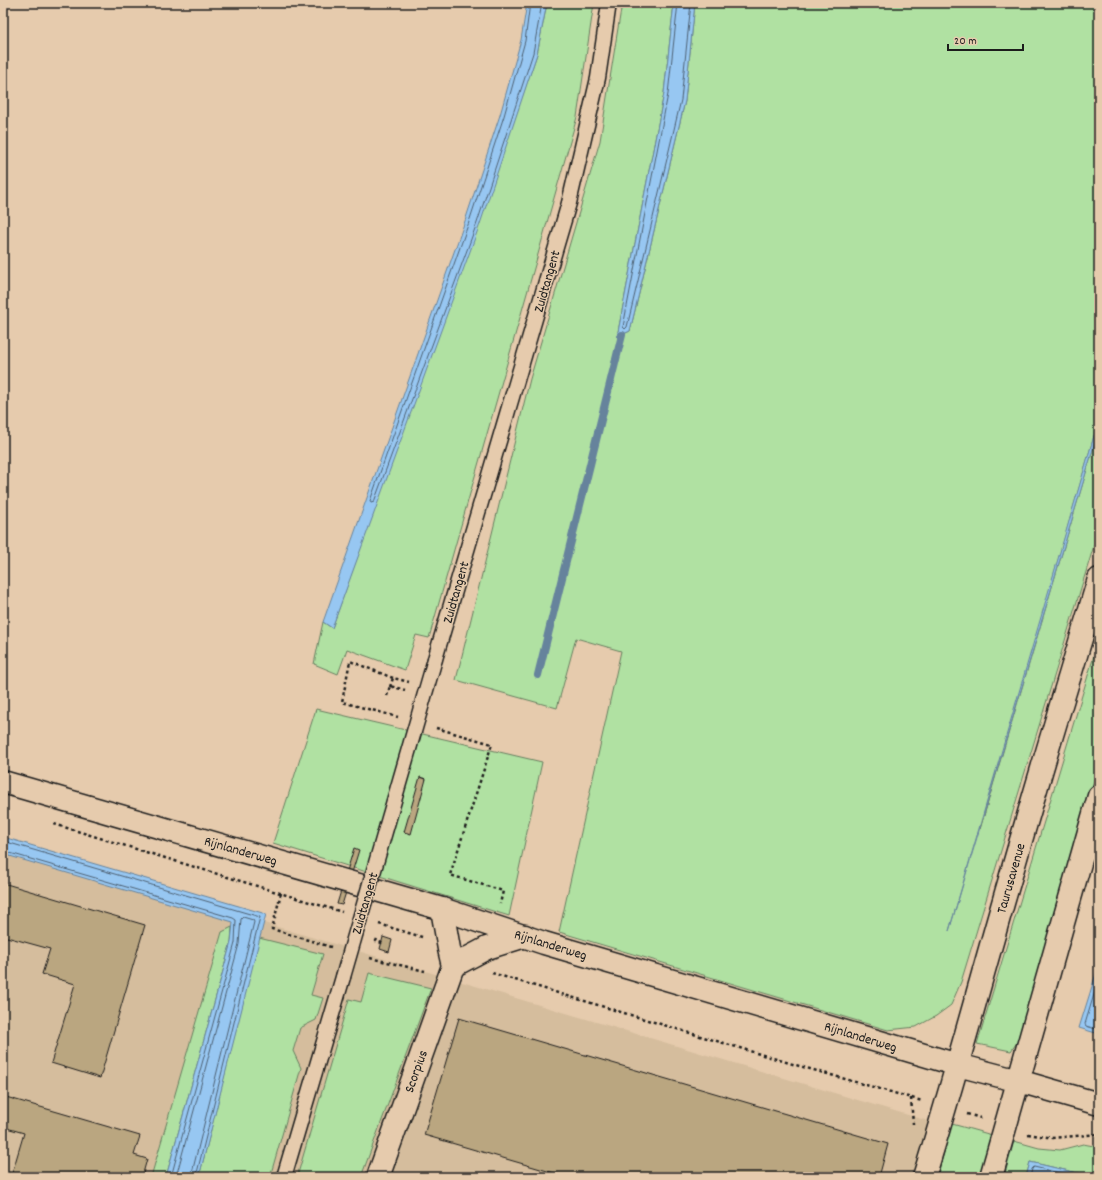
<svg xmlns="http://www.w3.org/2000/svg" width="1102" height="1180" font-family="Dekko,sans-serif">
<rect width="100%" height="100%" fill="#e6cbad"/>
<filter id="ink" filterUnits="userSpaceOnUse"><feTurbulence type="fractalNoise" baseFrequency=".025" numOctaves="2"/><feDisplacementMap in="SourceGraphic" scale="8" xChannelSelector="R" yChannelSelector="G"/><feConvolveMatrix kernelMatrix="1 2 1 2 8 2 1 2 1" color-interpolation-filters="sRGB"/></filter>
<g filter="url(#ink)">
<path fill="#d5bd9d" d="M3 845 1099 1172V1177H3Z"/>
<path fill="#b0e1a2" stroke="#667e5f" d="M547 3H594L577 117 429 638 416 635 405 670 347 649 338 674 314 664 323 622 332 628 511 129 537 54Z
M622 3H674L664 93 617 337 630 331 685 101 695 3H1099V419L980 829 1099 429V529L961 982 951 1005 936 1016 916 1027 888 1030 559 932 621 651 576 638 557 708 456 680 530 379 600 141Z
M1099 639V762L1023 1034 1011 1051 977 1044Z
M316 709 542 762 509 916 273 843Z
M232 927 231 942 166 1177H151L222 932Z
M259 938 323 954 311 995 323 998 316 1020 300 1028 293 1051 301 1068 270 1177H199Z
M369 973 431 988 361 1177H297L349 999 361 1002Z
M952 1124 992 1135 979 1177H937Z
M1014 1141 1039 1148 1060 1150 1083 1144 1099 1147V1162L1095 1177 1030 1162 1026 1177H1004Z"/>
<path fill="#97c7f2" stroke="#66839c" d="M527 3H547L537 54 480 224 332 628 323 622 465 221 500 115 521 40Z
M674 3H695L685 101 630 331 617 337 664 93Z
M1099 419V429L949 931Z
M3 837 266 914 199 1177H166L231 942 233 922 3 854Z
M1099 964V1034L1079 1028Z
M1030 1162 1095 1177H1026Z"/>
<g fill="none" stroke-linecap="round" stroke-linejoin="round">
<path stroke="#4d6072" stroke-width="1" d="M530 3 525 41 504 116 469 222 370 501 371 503 374 502 477 223 533 53 542 3
M678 3 668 94 623 327 625 329 627 327 681 100 691 3
M3 841 260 917 196 1177
M3 851 233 918 236 920 235 943 171 1177
M1099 978 1085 1024 1086 1026 1099 1030
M176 1177 239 944 241 919 243 917 253 920 254 922 191 1177
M1030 1177 1032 1169 1034 1167 1077 1177"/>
<path stroke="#66839c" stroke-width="8" d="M538 675 622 335"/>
</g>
<path fill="#baa680" stroke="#1c1c1c" d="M420 777 426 779 411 834 404 832Z
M354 848 359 850 342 905 337 904Z
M3 883 145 925 100 1078 51 1063 75 984 42 974 50 949 3 936Z
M383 937 392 940 389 952 380 949Z
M459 1018 888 1144 879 1177H568L424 1135Z
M6 1097 140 1136 134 1155 147 1159 142 1177H11L24 1133 3 1127V1108Z"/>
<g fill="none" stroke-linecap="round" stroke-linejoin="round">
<defs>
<path id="lane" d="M435 659 569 203 598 78 609 3
M284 1177 343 977"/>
<path id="street" d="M453 966 487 948 525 936
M378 1177 453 966 449 949 442 909"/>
<path id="secondary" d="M3 782 442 909 544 943 958 1065 1019 1081 1099 1104
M924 1177C955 1078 981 978 1010 879 1038 779 1069 679 1099 579
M991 1177 1099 796"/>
</defs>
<use href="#lane" stroke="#1c1c1c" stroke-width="17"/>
<use href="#street" stroke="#1c1c1c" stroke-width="25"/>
<use href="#secondary" stroke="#1c1c1c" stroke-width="25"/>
<path stroke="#1c1c1c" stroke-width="2.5" stroke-dasharray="3 3" stroke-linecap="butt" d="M393 678 350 661 342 702 398 717
M390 687 393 678 409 682
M387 696 390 686 405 690
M436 728 492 744 450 875 503 891 500 904
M54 824 342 912
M281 893 272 929 331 947
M379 924 422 937
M377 939 376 941 385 944
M370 958 425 971
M492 973 796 1065 922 1101
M911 1098 913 1124
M967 1114 984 1119
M1028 1134 1053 1138 1099 1134"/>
<use href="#lane" stroke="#e6cbad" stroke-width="14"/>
<use href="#street" stroke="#e6cbad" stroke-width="22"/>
<use href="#secondary" stroke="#e6cbad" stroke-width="22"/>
<defs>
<path id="lane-bridge" d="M343 977 435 659"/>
</defs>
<use href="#lane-bridge" stroke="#1c1c1c" stroke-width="17" stroke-linecap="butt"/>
<use href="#lane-bridge" stroke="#e6cbad" stroke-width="14"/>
</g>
</g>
<g text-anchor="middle" stroke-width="3" stroke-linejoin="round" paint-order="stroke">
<g font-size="14" fill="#1c1c1c" stroke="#e6cbad">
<text transform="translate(546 281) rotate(-74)" y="5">Zuidtangent</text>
<text transform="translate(455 592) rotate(-74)" y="5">Zuidtangent</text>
<text transform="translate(241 850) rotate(16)" y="5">Rijnlanderweg</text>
<text transform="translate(1010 878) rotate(-74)" y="5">Taurusavenue</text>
<text transform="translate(364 903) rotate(-74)" y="5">Zuidtangent</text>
<text transform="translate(551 944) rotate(17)" y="5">Rijnlanderweg</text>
<text transform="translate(861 1036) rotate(17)" y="5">Rijnlanderweg</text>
<text transform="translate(415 1071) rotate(-70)" y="5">Scorpius</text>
</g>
</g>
<rect width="1102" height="1180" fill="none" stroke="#e6cbad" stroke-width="16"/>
<rect x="8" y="8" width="1086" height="1164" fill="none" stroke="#1c1c1c" stroke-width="1.5" filter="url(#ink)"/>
<path d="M948 44v6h75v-6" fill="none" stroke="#1c1c1c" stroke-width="2"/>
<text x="954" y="44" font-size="12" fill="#1c1c1c" stroke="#e6cbad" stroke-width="3" paint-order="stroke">20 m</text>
</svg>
